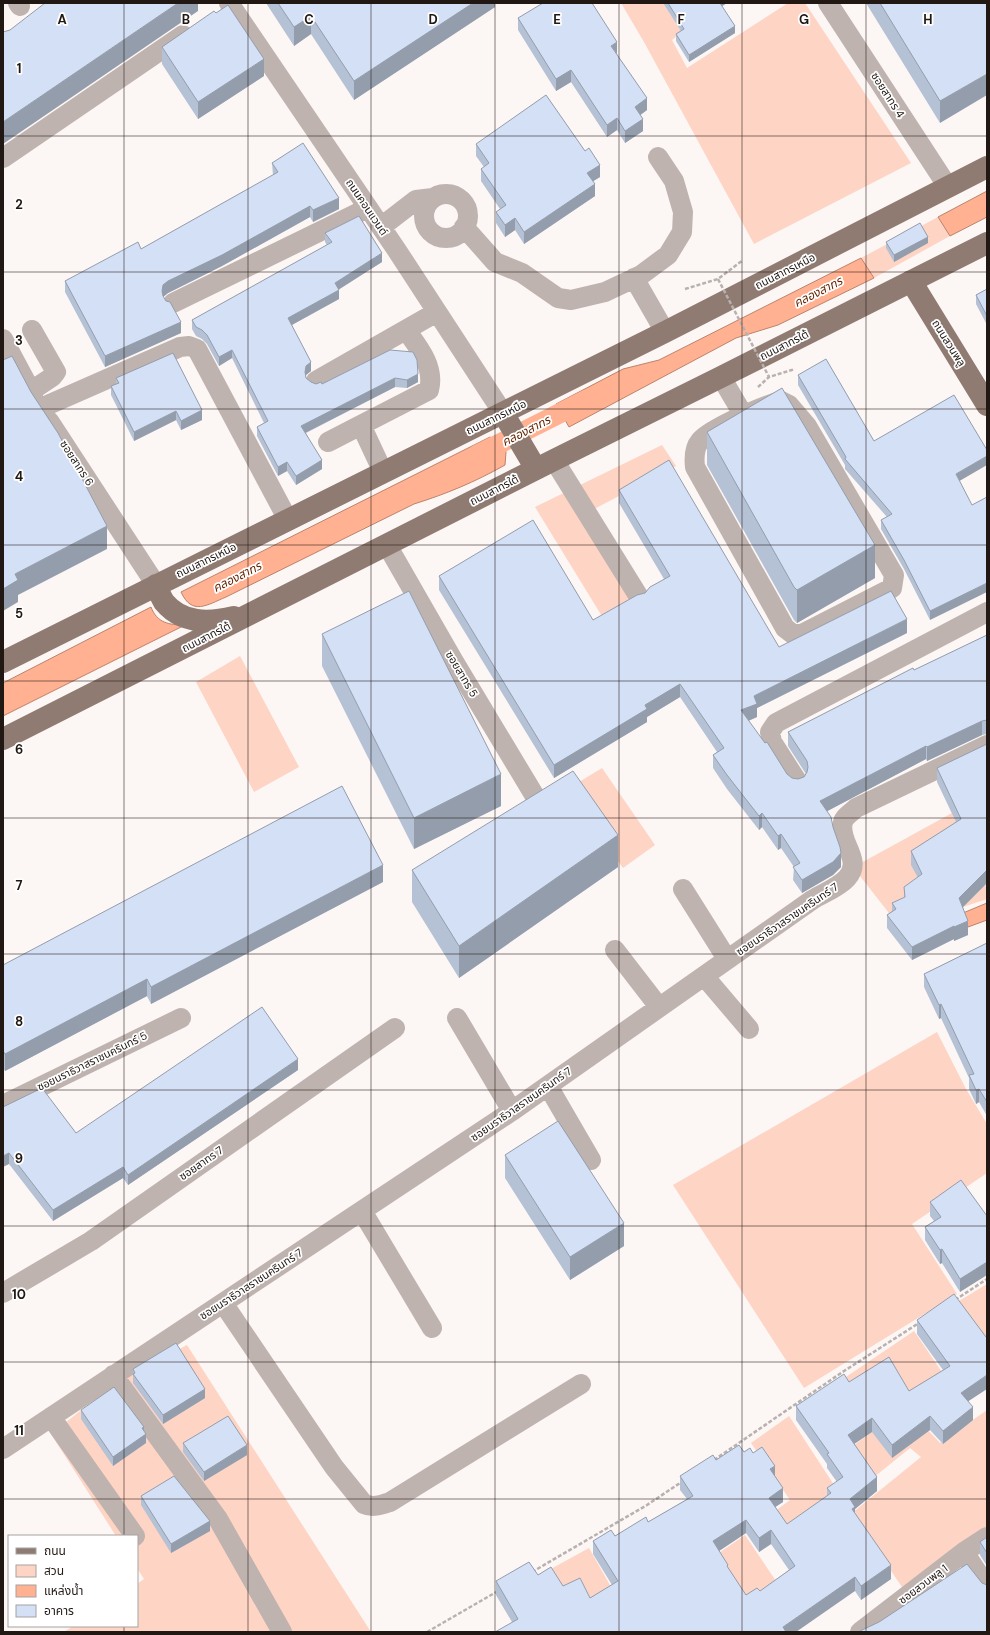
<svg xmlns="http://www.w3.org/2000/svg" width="990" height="1635" font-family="'DM Sans','Noto Sans Thai',sans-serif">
<rect width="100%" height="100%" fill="#fcf6f4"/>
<path fill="#fed4c4" d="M621 3H663L682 32 672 40 687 68 788 3H805L911 163 754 244 644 42Z
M938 217 950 236 874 278 861 258Z
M662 445 676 466 579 517 637 608 608 626 535 507Z
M240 656 299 767 254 792 196 682Z
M602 768 655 845 623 868 566 790Z
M952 813 987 889V899L963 907 922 888 892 917 860 876 861 863Z
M937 1032 966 1089 987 1124V1173L912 1224 957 1294 804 1388 673 1185Z
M987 1284V1347L954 1304Z
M914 1331 946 1378 924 1426 940 1443 987 1410V1530L904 1590 852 1513 921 1457 910 1448 873 1478 850 1448 876 1429 843 1379Z
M187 1345 371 1632H64L73 1626H137V1584L144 1579 137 1568V1536H116L51 1434 118 1381Z
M789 1416 838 1491 788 1533 774 1512 790 1500 751 1443Z
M745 1535 778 1584 749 1603 716 1555Z
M589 1548 615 1594 591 1608 564 1598 549 1570Z"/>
<path fill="#ffb191" stroke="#bc836c" d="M987 191V217L950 236 938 217Z
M861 258 874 278 778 325 736 338 569 427 556 404 623 369 659 360Z
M490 437 504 445 506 452 505 465C475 482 446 494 414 504L226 597C207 605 192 616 181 592Z
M151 607C157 623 169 625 185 625L3 716V683Z
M987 903V920L968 927 963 913Z"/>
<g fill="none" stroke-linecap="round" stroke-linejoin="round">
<path stroke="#ffb191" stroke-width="20" d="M477 455 586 400"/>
<path stroke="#b8b1af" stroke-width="2.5" stroke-dasharray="4 2" stroke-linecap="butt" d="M685 289 718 279 743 260
M758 387 769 377 795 369
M955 1300 987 1279
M714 1460 844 1371 919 1323
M532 1572 647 1505 683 1481
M427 1632 498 1591"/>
<path stroke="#bfb3af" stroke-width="20" d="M18 3 20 6
M229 3 396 249 503 413
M828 3 948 187
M3 158 183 35
M424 216a22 22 0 1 1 44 0a22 22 0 1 1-44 0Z
M381 227 416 200 433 198
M464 227 495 262 522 273 558 298 571 300 605 292 641 275 668 255 682 232 683 212 674 181 658 157
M634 278 665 332
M173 303 368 208
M3 339 33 395
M721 377 744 416
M316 381 437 312
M31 391 52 377 56 372 32 330
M781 401 789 405 807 426 894 575 892 588 804 633 794 635 785 628 695 467C694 458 694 448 700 441 711 428 765 405 781 401Z
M41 408 180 347 189 346 197 349 288 520
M49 421 156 585
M361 425 383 472
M328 442 429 390C435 367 419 348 406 330
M554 460 639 597
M387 545 453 660 539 803
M797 781 772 742 770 732 776 723 987 612
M683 889 727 959
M615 950 659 1007
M704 976 749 1029
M457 1018 512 1111
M548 1086 591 1160
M3 1105 181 1018
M362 1211 432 1328
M3 1293 91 1241 395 1028
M223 1303 334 1467 364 1504C373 1508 381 1505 390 1502L581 1384
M113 1375 218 1519 282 1632
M51 1417 135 1536
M3 1449 512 1111 812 900C823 893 838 888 847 878 864 859 837 842 843 822 844 817 852 812 856 808L987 745
M964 1552 987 1587
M860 1632 964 1552 987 1537"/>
<path stroke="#8f7b72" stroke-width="22" d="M911 281 987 405
M503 413 536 469
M156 585C158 590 161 597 164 602 182 624 209 623 234 617
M3 662 665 332 987 167
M3 739 554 460 721 377 987 243"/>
<path stroke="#b8b1af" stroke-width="2.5" stroke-dasharray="4 2" stroke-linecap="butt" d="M718 279 769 377"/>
</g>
<path fill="#b5c1d4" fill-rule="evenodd" d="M266 3H495V7L354 100 311 34 294 46Z
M663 3H727L722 6 735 33 689 62 676 41V34L681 31Z
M866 3H987L940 123Z
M518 18 617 54 647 110 640 115 643 131 625 143 617 130 607 137 571 82 556 91 518 30Z
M162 47 264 76 198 119 162 64Z
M476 144 600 177 593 181 595 196 524 244 515 230 505 237 496 223V212L500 209 481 181V169L484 167 476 156Z
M272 163 339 209 313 222 310 217 222 266 168 293 163 297 181 333 105 367 65 292V281L141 249 273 175Z
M325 233 382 262 338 289 339 299 292 325 311 371 306 375V378L311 382 316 384H322L390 350 418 382 407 388 395 387 306 433 322 469 296 485 287 471 278 476 257 436V427L264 423 232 358 219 366 207 344 202 339 196 336 192 329V320L327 245 325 242Z
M886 242 928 243 894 262 886 248Z
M987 289V325L976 304V295Z
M798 375 874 441 959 481 930 620 904 569 881 529V520L887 517 845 469V465L798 385Z
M116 378 202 420 181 430 176 420 134 441 111 395V386L116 384Z
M707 432 875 578 797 623 794 620 707 465Z
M619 490 779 647 907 633 757 708V717L748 721 787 774 792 778 798 779 804 777 806 774 788 746V732L987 635V734L982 735 927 761 926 759 827 811 841 867 833 875 802 893 793 880 794 867 781 848 778 850 762 827 759 830 727 789 713 768V755L717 752 680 697 647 717V722L554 778 439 590V576L593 620 645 593 664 579 619 503Z
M322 634 501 806 414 849 322 666Z
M987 744V887L986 884 963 907 968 935 954 941V939L912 960 887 928V915L892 911V903L904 898V887L918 878 911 865V851L956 822 937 782V768Z
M618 867 459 978 412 902V870Z
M383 882 151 1004 147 996 5 1071 3 1068V965Z
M987 943V1116L979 1102 976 1104 969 1089V1078L941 1018 939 1019 924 987V974Z
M298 1070 128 1185 123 1178 53 1221 9 1164 3 1107 76 1133Z
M505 1155 624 1246 570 1280 505 1178Z
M930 1202 987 1216 960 1292 942 1263 940 1264 925 1240V1227L934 1221 930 1216Z
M917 1320 986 1337 968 1401 973 1420 943 1444 930 1430 892 1458 872 1432 854 1444 877 1491 855 1509V1514L891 1579 861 1600 855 1591 512 1622 496 1595V1581L538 1575 590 1598 612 1585 593 1554V1541L615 1536 648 1522 687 1499 680 1490V1476L716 1460 744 1452 753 1453 775 1476 783 1502 775 1507 787 1524 827 1496V1488L837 1482 827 1468V1464L796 1420V1406L849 1382 909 1391 943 1370 917 1334ZM746 1533 759 1552 771 1544 789 1570 760 1591 746 1595 728 1568 719 1551Z
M133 1369 205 1398 163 1424 133 1383Z
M81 1410 144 1431 146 1443 113 1466 81 1419Z
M183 1443 247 1455 204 1481 183 1452Z
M141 1496 210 1531 171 1553 141 1505Z
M987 1537V1566L980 1555V1542Z"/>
<path fill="#949dac" d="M178 3H198V11L3 144V122Z
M473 3H495V7L354 100V81Z
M719 3H727L719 8Z
M311 16V34L294 46V27Z
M735 26V33L689 62V55Z
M617 42V54L611 46Z
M264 59V76L198 119V102Z
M571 70V82L556 91V79Z
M987 74V95L940 123V101Z
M647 98V110L635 119V107Z
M617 118V130L607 137V125Z
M643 119V131L625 143V131Z
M600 165V177L587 185V173Z
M595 184V196L524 244V232Z
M339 198V209L313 222V210Z
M310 206V217L222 266 168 293 163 297 162 303V291L163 285 168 281Z
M515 218V230L505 237V225Z
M928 237V243L894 262V255Z
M382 253V262L335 292V283Z
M339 290V299L288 327V318Z
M181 322V333L105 367V356Z
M232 350V358L219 366V357Z
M311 362V371L306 375 305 381V372L306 366Z
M418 374V382L407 388V380Z
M395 378V387L301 435V426Z
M202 410V420L181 430V421Z
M176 411V420L134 441V432Z
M987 456V465L956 483V474Z
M322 460V469L296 485V476Z
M287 462V471L278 476V467Z
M107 526V549L18 595V602L3 611V589L15 574Z
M875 545V578L797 623V590Z
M987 583V592L930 620V611Z
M907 619V633L757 708V717L741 724V710L754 696Z
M680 684V697L647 717V722L554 778V765L645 705Z
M982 721V735L927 761V747Z
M926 746V759L820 815V801Z
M501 774V806L414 849V818Z
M762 813V827L759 830V816Z
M781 834V848L778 850V836Z
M618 835V867L459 978V946Z
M841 853V867L833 875 802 893V880Z
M383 865V882L151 1004V987Z
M986 871V884L959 911V898Z
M968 921V935L954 941V927Z
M954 926V939L912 960V947Z
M147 979V996L5 1071V1054Z
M941 1004V1018L939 1019V1005Z
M298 1059V1070L128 1185V1175Z
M979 1089V1102L976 1104V1090Z
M9 1153V1164L3 1167V1156Z
M123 1167V1178L53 1221V1210Z
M624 1223V1246L570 1280V1257Z
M942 1249V1263L940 1264V1250Z
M987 1262V1275L960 1292V1279Z
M987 1375V1389L961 1406V1393Z
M205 1389V1398L163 1424V1415Z
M973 1407V1420L943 1444V1431Z
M930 1416V1430L892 1458V1445Z
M872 1418V1432L848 1448V1435Z
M144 1427V1435L146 1434V1443L113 1466V1457Z
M247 1445V1455L204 1481V1472Z
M775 1466V1480L770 1469Z
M877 1477V1491L855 1509V1520L852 1522 850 1499Z
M783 1488V1502L769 1511V1498Z
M746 1520V1533L713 1555V1541Z
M210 1521V1531L171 1553V1544Z
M771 1530V1544L759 1552V1538Z
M891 1565V1579L861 1600V1586Z
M855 1577V1591L796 1632H783V1627Z"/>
<path fill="#d3e0f6" stroke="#949dac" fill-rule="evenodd" d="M45 3H178L3 122V32L10 30Z
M278 3H473L354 81 311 16 294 27Z
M543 3H592L617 42 611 46 647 98 635 107 643 119 625 131 617 118 607 125 571 70 556 79 518 18Z
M668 3H720L735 26 689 55 676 34 684 29Z
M880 3H987V74L940 101Z
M228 5 264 59 198 102 162 47 214 11 216 13Z
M546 95 585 151 589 148 600 165 587 173 595 184 524 232 515 218 505 225 496 212 506 205 481 169 489 163 476 144Z
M303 143 339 198 313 210 310 206 222 255 168 281 163 285 162 291 163 296 166 301 170 302 181 322 105 356 65 281 138 242 141 249 278 172 272 163Z
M359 216 382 253 335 283 339 290 288 318 311 362 306 366 305 372 306 378 311 382 316 384 321 382 322 384 390 350 413 352 417 360 418 374 407 380 395 378 301 426 322 460 296 476 287 462 278 467 257 427 268 421 232 350 219 357 207 335 202 330 196 327 192 320 332 242 325 233Z
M920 223 928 237 894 255 886 242Z
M987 289V316L976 295Z
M173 353 202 410 181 421 176 411 134 432 111 386 119 383 116 378Z
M12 356 31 392 58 433 107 526 15 574 18 580 3 589V360Z
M826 359 874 441 954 395 987 450V456L956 474 972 505 987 497V583L930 611 904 560 881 520 892 514 845 459 846 457 798 375Z
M782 388 875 545 797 590 794 587 707 432Z
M669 460 779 647 891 591 907 619 754 696 757 704 741 710 765 743 767 742 787 774 792 778 798 779 804 777 807 772 808 767 807 761 788 732 913 668 914 670 987 635V720L982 721 927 747 926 746 820 801 831 817 833 827 840 847 841 853 833 862 802 880 793 867 800 863 781 834 778 836 762 813 759 816 727 775 713 755 724 748 680 684 645 705 647 709 554 765 439 576 533 520 593 620 637 595 645 593 650 587 670 576 619 490Z
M409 591 501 774 414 818 322 634Z
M987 744V873L986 871 959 898 968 921 954 927V926L912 947 887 915 896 909 892 903 905 897 904 887 922 874 911 851 961 819 937 768Z
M573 771 618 835 459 946 412 870Z
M342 786 383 865 151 987 147 979 5 1054 3 1051V965Z
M987 943V1102L979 1089 976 1090 969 1075 974 1074 941 1004 939 1005 924 974Z
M262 1007 298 1059 128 1175 123 1167 53 1210 9 1153 3 1156V1107L42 1088 76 1133Z
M558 1121 624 1223 570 1257 505 1155Z
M961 1180 987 1216V1262L960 1279 942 1249 940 1250 925 1227 941 1217 930 1202Z
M954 1294 986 1337 987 1336V1375L961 1393 973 1407 943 1431 930 1416 892 1445 872 1418 848 1435 877 1477 850 1499 855 1507 852 1509 891 1565 861 1586 855 1577 783 1627 786 1632H495L518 1619 496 1581 529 1562 538 1575 551 1567 563 1586 580 1578 590 1598 618 1581 593 1541 611 1530 615 1536 646 1517 648 1522 693 1496 680 1476 713 1455 716 1460 739 1445 744 1452 750 1448 753 1453 762 1447 775 1466 770 1469 783 1488 769 1498 787 1524 831 1493 827 1488 843 1477 827 1454 829 1453 796 1406 844 1374 849 1382 889 1357 909 1391 950 1366 917 1320ZM746 1520 759 1538 771 1530 795 1566 760 1591 757 1588 746 1595 727 1566 728 1565 713 1541Z
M176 1343 205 1389 163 1415 133 1374 135 1373 133 1369Z
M114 1387 144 1427 142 1428 146 1434 113 1457 81 1410Z
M228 1416 247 1445 204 1472 183 1443Z
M174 1476 210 1521 171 1544 141 1496Z
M987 1537V1553L980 1542Z
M967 1564 982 1583 987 1585V1632H860V1631L879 1622Z"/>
<path fill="none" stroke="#211814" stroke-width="1" stroke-opacity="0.55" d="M124 3V1536M248 3V1632M371 3V1632M495 3V1632M619 3V1632M742 3V1632M866 3V1632M3 136H987M3 272H987M3 409H987M3 545H987M3 681H987M3 818H987M3 954H987M3 1090H987M3 1226H987M3 1362H987M3 1499H987M124 1626V1632"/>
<g text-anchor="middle" stroke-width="3.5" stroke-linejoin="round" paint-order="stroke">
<g font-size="11" fill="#211814" stroke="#fff">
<text transform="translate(888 95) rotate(57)" y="4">ซอยสาทร 4</text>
<text transform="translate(367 207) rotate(56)" y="4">ถนนคอนแวนต์</text>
<text transform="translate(785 271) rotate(-27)" y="4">ถนนสาทรเหนือ</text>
<text transform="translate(949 343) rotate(58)" y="4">ถนนสวนพลู</text>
<text transform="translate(784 345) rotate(-27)" y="4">ถนนสาทรใต้</text>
<text transform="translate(496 417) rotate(-26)" y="4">ถนนสาทรเหนือ</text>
<text transform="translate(77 463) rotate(57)" y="4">ซอยสาทร 6</text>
<text transform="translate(494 490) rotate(-27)" y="4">ถนนสาทรใต้</text>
<text transform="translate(206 560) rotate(-26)" y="4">ถนนสาทรเหนือ</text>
<text transform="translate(206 637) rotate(-27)" y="4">ถนนสาทรใต้</text>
<text transform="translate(462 674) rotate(59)" y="4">ซอยสาทร 5</text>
<text transform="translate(787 919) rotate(-34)" y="4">ซอยนราธิวาสราชนครินทร์ 7</text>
<text transform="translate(92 1061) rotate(-26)" y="4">ซอยนราธิวาสราชนครินทร์ 5</text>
<text transform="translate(521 1104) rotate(-35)" y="4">ซอยนราธิวาสราชนครินทร์ 7</text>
<text transform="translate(201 1163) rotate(-35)" y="4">ซอยสาทร 7</text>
<text transform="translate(251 1284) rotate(-33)" y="4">ซอยนราธิวาสราชนครินทร์ 7</text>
<text transform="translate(923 1584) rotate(-37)" y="4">ซอยสวนพลู 1</text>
</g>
<g font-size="12" font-style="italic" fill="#652300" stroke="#fff">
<text transform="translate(818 292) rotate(-27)" y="4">คลองสาทร</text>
<text transform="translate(526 431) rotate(-27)" y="4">คลองสาทร</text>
<text transform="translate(237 577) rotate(-27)" y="4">คลองสาทร</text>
</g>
</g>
<g font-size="13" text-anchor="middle" font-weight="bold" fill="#211814" stroke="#fff" stroke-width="3.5" stroke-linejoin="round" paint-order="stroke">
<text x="62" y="24">A</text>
<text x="186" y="24">B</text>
<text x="309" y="24">C</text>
<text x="433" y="24">D</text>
<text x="557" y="24">E</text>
<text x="681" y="24">F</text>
<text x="804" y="24">G</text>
<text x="928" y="24">H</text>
<text x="19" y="73">1</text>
<text x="19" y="209">2</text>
<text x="19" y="345">3</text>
<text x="19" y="481">4</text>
<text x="19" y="618">5</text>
<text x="19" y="754">6</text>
<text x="19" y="890">7</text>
<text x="19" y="1026">8</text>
<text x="19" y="1163">9</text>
<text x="19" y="1299">10</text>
<text x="19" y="1435">11</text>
</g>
<rect width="990" height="1635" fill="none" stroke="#211814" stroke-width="8"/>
<rect x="8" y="1535" width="130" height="92" fill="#ffffff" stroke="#a6a3a1"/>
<rect x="16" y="1548" width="20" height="6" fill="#8f7b72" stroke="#a6a3a1"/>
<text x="44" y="1555" font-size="12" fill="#211814">ถนน</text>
<rect x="16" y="1565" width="20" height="12" fill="#fed4c4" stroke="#a6a3a1"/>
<text x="44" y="1575" font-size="12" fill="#211814">สวน</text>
<rect x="16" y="1585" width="20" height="12" fill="#ffb191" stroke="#a6a3a1"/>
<text x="44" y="1595" font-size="12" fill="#211814">แหล่งน้ำ</text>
<rect x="16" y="1605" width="20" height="12" fill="#d3e0f6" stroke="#a6a3a1"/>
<text x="44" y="1615" font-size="12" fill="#211814">อาคาร</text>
</svg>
